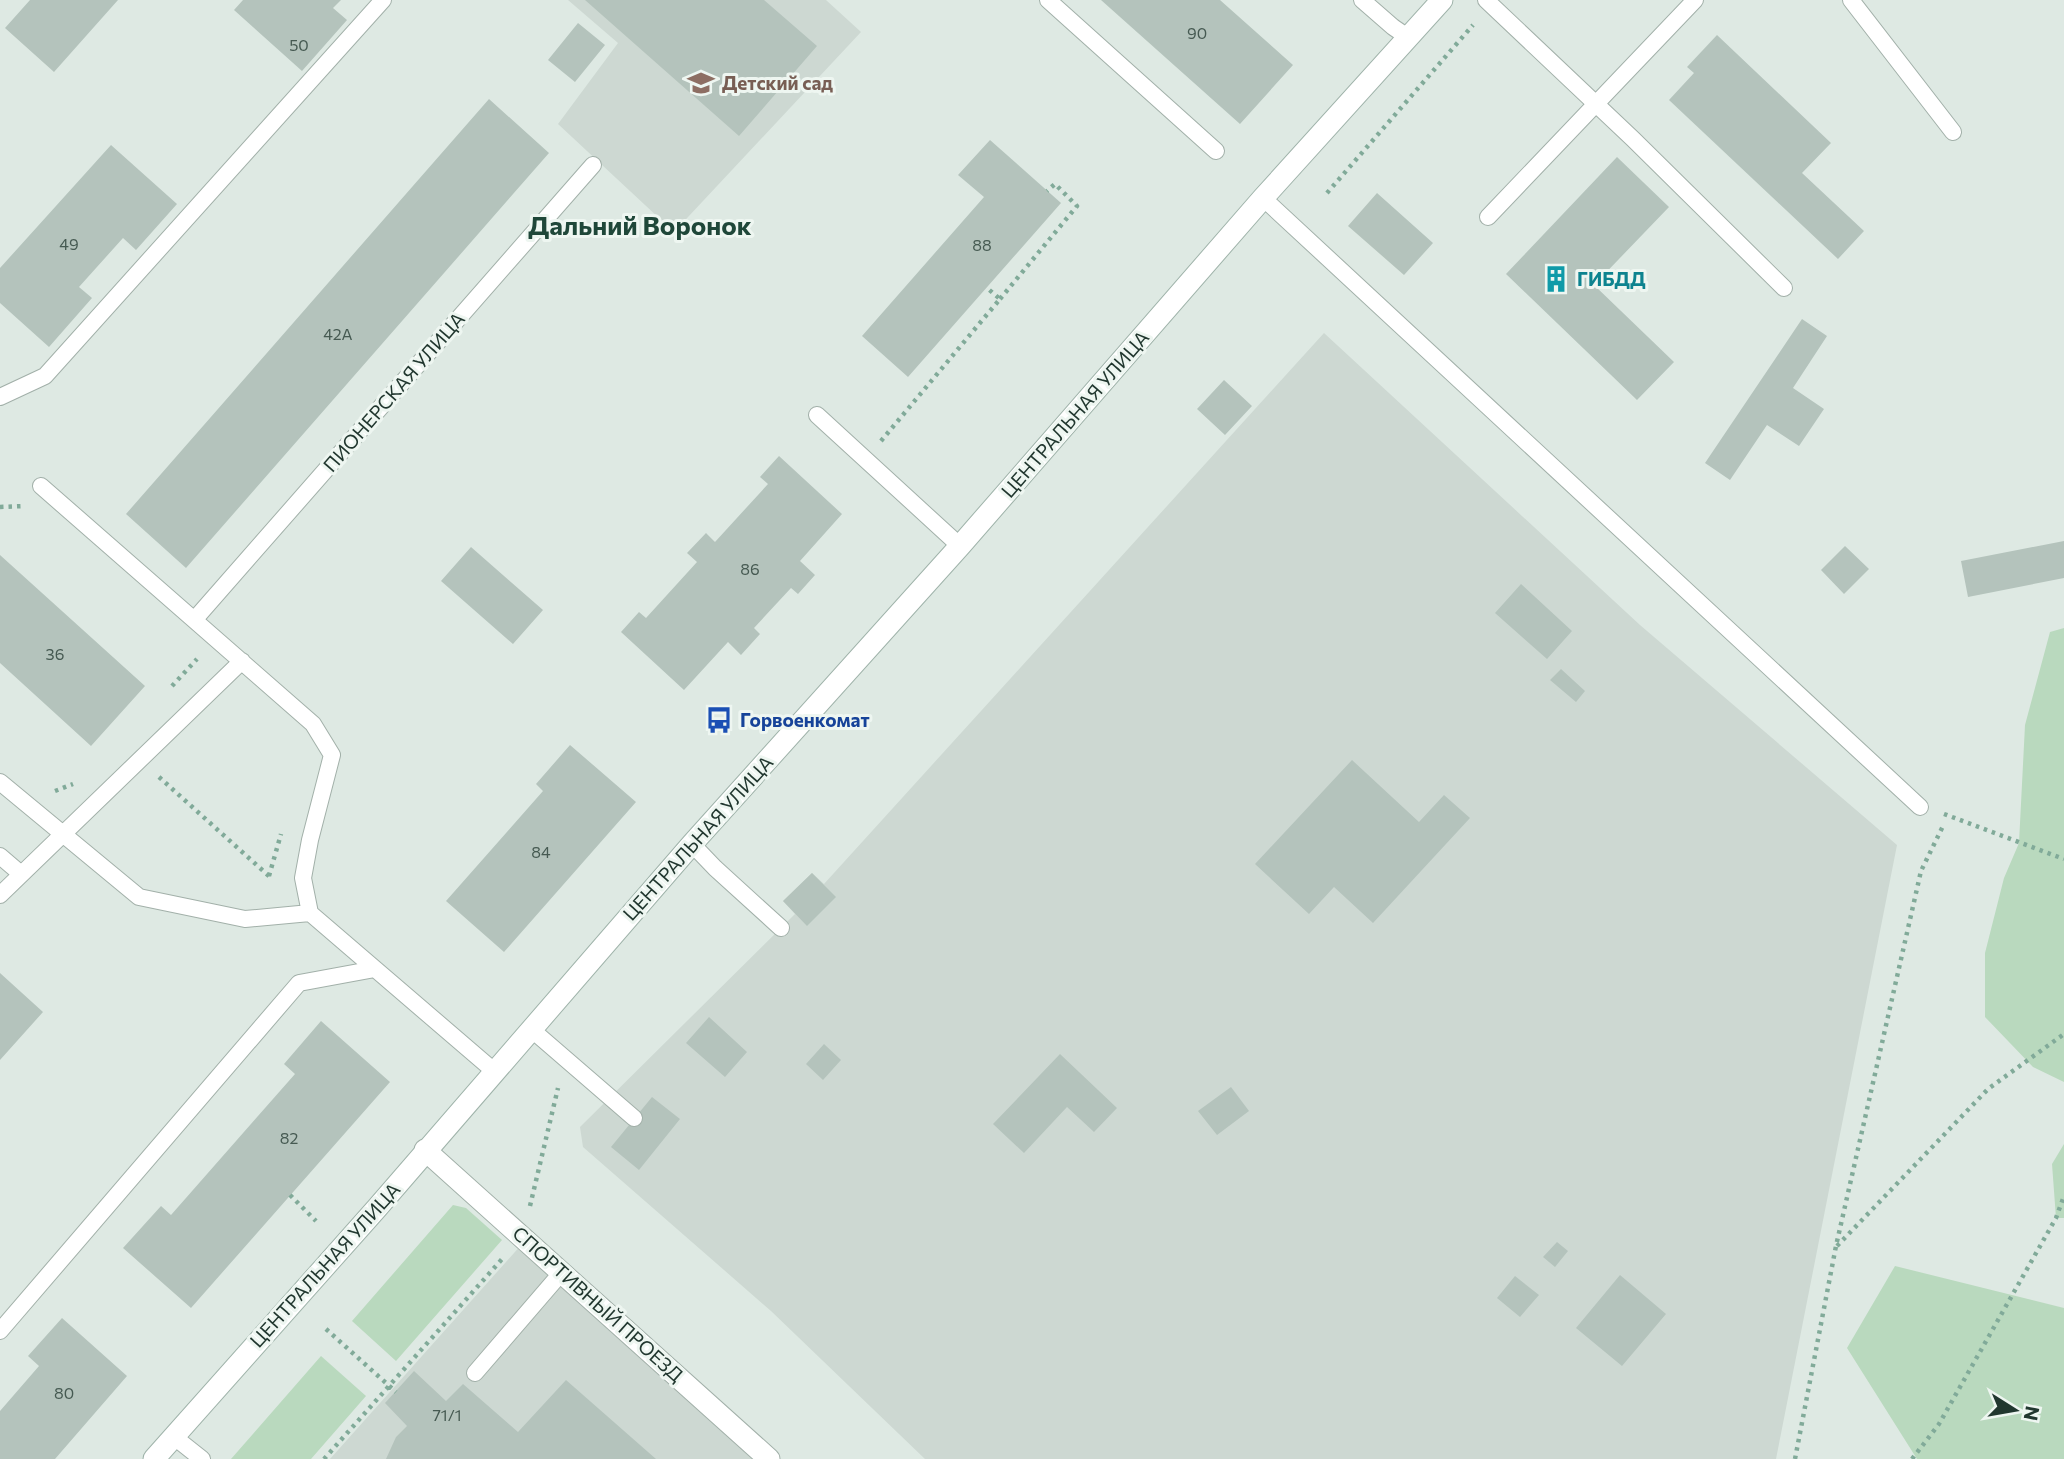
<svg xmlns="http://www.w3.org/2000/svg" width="2064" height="1459" font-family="Commissioner,sans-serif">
<rect width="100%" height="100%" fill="#dee9e3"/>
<path fill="#cdd8d2" d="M568 0H826L861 32 674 232 558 124 618 43Z
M1324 333 1640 625 1897 845 1776 1459H925L771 1311 583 1147 580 1127 795 914 783 901 812 873 824 884Z
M522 1244 754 1459H330Z"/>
<path fill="#b9d9be" d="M2064 628V1082L2033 1067 1985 1017V953L2004 878 2019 843 2025 725 2050 632Z
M2064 1144V1218H2056L2052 1164Z
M453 1205 466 1208 502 1240 396 1361 352 1321Z
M1895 1266 2064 1308V1459H1917L1847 1348Z
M321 1356 366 1396 311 1459H231Z"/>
<path fill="#b4c3bc" d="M30 0H118L54 72 5 28Z
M243 0H341L333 8 347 20 302 71 234 10Z
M585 0H764L817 46 739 136Z
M1101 0H1220L1293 65 1240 124Z
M578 23 605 45 575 82 548 60Z
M1717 35 1831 143 1802 173 1864 231 1838 259 1669 100 1694 73 1687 67Z
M489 99 549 153 186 568 126 514Z
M990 140 1061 203 908 377 862 336 984 197 958 175Z
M111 145 177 204 136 250 123 238 79 287 92 298 49 347 0 303V268Z
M1617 157 1669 207 1594 285 1674 362 1637 400 1506 274Z
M1377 193 1433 243 1404 275 1348 226Z
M1802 319 1827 336 1793 388 1824 409 1799 446 1767 425 1730 480 1705 463Z
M1224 380 1252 406 1225 435 1197 409Z
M779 456 842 514 800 561 815 575 798 594 791 588 754 628 760 634 741 655 728 642 684 690 621 632 639 612 646 618 697 562 687 553 706 533 715 542 768 484 760 477Z
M2064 541V578L1968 597 1961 561Z
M1845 546 1869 569 1844 594 1821 570Z
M471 547 543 610 513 644 441 581Z
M0 555 145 686 91 746 0 663Z
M1521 584 1572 631 1547 659 1495 613Z
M1561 669 1585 691 1576 702 1550 680Z
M570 745 636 802 504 952 446 901 543 791 536 784Z
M1352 760 1419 822 1444 795 1470 818 1373 923 1334 887 1309 914 1255 864Z
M812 873 836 897 807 926 783 901Z
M0 973 43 1012 0 1060Z
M709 1017 747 1052 725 1077 686 1043Z
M321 1021 390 1082 191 1308 123 1248 161 1206 171 1215 295 1074 284 1064Z
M824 1044 841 1060 823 1080 806 1064Z
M1060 1054 1117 1108 1094 1132 1067 1107 1024 1153 993 1124Z
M1231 1087 1249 1111 1217 1135 1198 1111Z
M652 1097 680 1119 639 1170 611 1147Z
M1557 1242 1568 1251 1555 1267 1543 1257Z
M1620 1275 1666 1314 1622 1366 1576 1328Z
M1515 1276 1539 1295 1520 1317 1497 1298Z
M62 1318 127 1376 55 1459H0V1411L39 1366 28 1356Z
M414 1371 446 1401 463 1384 518 1432 566 1380 656 1459H386L396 1437 407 1426 385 1403Z"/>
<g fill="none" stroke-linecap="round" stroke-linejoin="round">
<defs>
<path id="service" d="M1048 0 1216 151
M1362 0 1393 27 1409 38
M1486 0 1633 139 1784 288
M1851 0 1953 132
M1263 198 1920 807
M1488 217 1695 0
M0 397 45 376 383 0
M817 415 960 546
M41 486 313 724 332 755 310 840 303 878 310 913 494 1071
M195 619 593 165
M0 782 139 897 245 919 310 913
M692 844 715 868 781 928
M0 856 21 874
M0 895 242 661
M531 1029 634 1118
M0 1331 299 983 375 969
M475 1373 562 1272
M173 1436 202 1459"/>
<path id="minor" d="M425 1150 769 1459"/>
<path id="secondary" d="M154 1459 377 1208 692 844 960 546 1263 198 1442 0"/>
</defs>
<use href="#service" stroke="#a2b0a9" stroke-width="18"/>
<use href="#minor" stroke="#a2b0a9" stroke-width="23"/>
<use href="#secondary" stroke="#9fb3aa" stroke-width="23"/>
<path stroke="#81aa99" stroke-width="4.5" stroke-dasharray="3.5 5" stroke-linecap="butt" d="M1327 193 1473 25
M1000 299 1077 206 1055 184 1047 191
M881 441 1000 299 987 288
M0 507 24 506
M172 686 197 659
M159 777 270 877
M55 791 73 784
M1944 814 2064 859
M269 876 281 834
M290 1195 316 1221
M530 1206 558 1088
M1837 1246 1988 1089 2064 1034
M326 1329 396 1392
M324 1459 503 1258
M1795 1459 1836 1246 1921 871 1944 824
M1912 1459 1939 1424 2056 1218 2064 1196"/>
<use href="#service" stroke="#fff" stroke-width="16"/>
<use href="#minor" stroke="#fff" stroke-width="21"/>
<use href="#secondary" stroke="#fff" stroke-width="21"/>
</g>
<defs>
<symbol id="school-bare" viewBox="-9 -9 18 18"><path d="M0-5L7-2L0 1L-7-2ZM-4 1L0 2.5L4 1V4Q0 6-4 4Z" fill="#8d6e63" stroke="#eef6f1" stroke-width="2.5" paint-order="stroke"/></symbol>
<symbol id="building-bare" viewBox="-9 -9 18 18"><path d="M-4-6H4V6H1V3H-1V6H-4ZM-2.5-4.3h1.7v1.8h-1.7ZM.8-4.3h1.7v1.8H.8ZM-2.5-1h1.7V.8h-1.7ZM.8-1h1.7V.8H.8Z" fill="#0f9aa8" stroke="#eef6f1" stroke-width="2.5" paint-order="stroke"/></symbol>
<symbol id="bus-bare" viewBox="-9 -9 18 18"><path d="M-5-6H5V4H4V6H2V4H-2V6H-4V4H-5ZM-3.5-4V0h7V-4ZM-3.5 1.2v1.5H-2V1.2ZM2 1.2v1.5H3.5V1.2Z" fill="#1a4fb4" stroke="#eef6f1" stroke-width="2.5" paint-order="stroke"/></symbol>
</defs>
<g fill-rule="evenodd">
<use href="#school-bare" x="682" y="64" width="38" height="38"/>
<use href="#building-bare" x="1537" y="260" width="38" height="38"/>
<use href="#bus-bare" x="700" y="701" width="38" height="38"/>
</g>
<g text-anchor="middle" stroke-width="6" stroke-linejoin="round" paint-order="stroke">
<g font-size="16" fill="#465a52">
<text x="1197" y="39">90</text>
<text x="299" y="51">50</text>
<text x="69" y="250">49</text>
<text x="982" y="251">88</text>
<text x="338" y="340">42А</text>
<text x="750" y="575">86</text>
<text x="55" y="660">36</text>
<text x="541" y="858">84</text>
<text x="289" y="1144">82</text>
<text x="64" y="1399">80</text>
<text x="447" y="1421">71/1</text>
</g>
<g font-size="19" font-weight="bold" fill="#785e54" stroke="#eef6f1" text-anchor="start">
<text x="722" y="90">Детский сад</text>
</g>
<g font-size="19" font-weight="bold" fill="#0d838f" stroke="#eef6f1" text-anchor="start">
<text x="1577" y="286">ГИБДД</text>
</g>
<g font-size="19" fill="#21372f" stroke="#eef6f1">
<text transform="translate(394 392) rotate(-49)" y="7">ПИОНЕРСКАЯ УЛИЦА</text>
<text transform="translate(1075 414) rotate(-49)" y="7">ЦЕНТРАЛЬНАЯ УЛИЦА</text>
<text transform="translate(698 838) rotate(-48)" y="7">ЦЕНТРАЛЬНАЯ УЛИЦА</text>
<text transform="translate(325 1265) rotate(-48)" y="7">ЦЕНТРАЛЬНАЯ УЛИЦА</text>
<text transform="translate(598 1304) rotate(42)" y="7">СПОРТИВНЫЙ ПРОЕЗД</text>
</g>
<g font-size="19" font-weight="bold" fill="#164399" stroke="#eef6f1" text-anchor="start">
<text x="740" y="727">Горвоенкомат</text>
</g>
<g font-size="26" font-weight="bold" fill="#1f4739" stroke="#eef6f1">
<text x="640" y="235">Дальний Воронок</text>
</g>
</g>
<g transform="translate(2015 1410) rotate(101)" stroke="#eef6f1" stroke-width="5" paint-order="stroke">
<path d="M0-5L12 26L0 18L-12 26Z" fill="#21372f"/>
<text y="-10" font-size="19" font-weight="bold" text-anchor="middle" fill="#21372f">N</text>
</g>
</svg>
